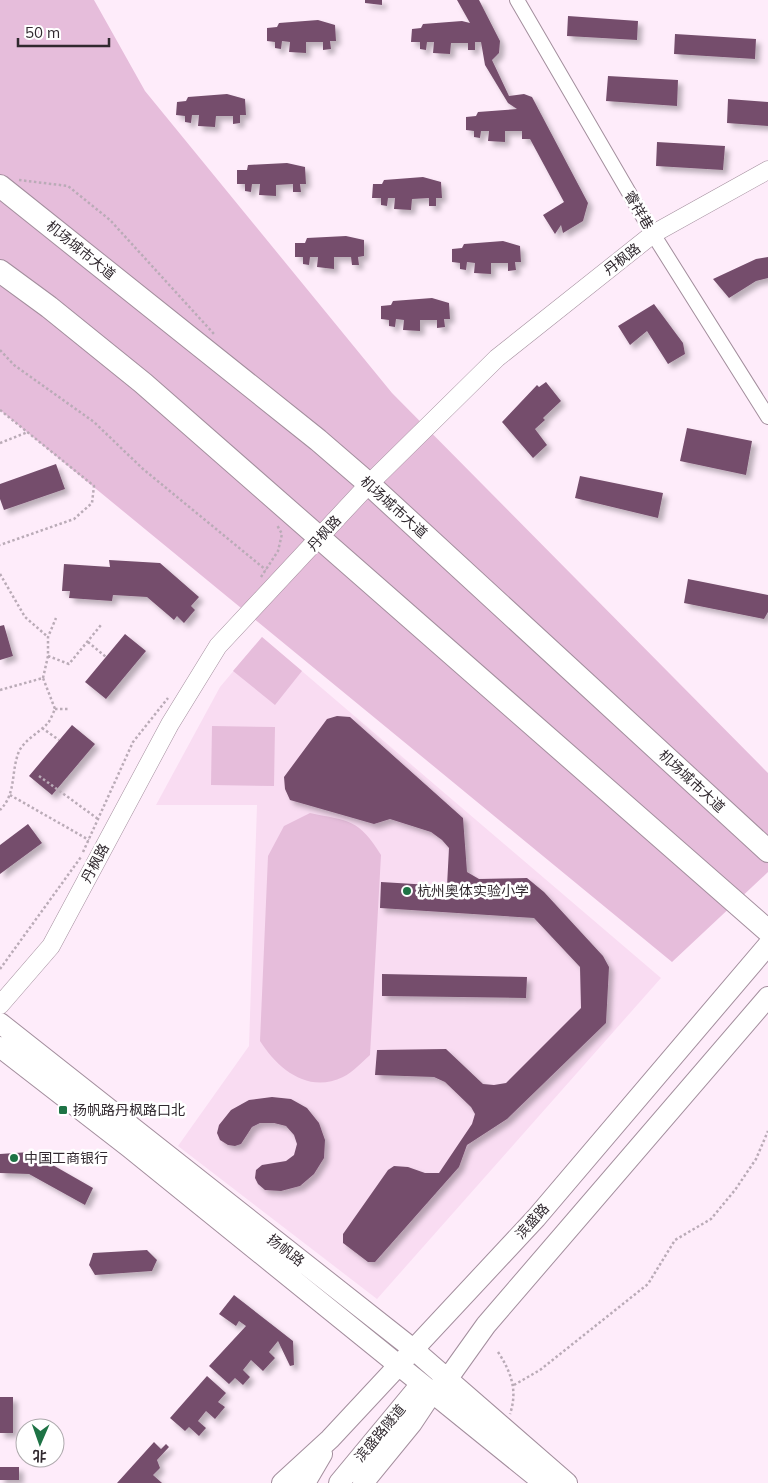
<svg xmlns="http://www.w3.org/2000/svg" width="768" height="1483" font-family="Mulish,'Noto Sans SC',sans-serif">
<defs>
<filter id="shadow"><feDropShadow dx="4.5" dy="4.5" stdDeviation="2.5" flood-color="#0004"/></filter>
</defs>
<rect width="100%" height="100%" fill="#feecfa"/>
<path fill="#f9dcf2" d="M262 637 661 978 377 1299 178 1146 249 1046 257 805H156L220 687Z"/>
<path fill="#e6bddb" d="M0 0H94L145 91 392 393 768 773V872L672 962 0 410Z
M262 637 302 671 275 705 233 671Z
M212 726 275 727 274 786 211 785Z
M310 813C349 821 359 819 381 855L370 1055C362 1062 353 1072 343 1077 308 1094 278 1069 260 1041L268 856 284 826Z"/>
<path fill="#754e6c" filter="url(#shadow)" d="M365 0H382V5L365 3Z
M457 0H479L500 41 499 53 492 60 509 96 524 94 532 97 588 203 583 221 563 233 561 225 555 234 543 215 564 202 530 139H522V131H505V142L488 141 489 131H481L480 138 474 137V131L466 130V117L476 116 478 112 517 109 508 103 485 65 481 42H475V50H468V43H451L450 54 433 53 434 42H427L426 50 420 49V42H411L412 29 421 28 423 24 462 21 470 23Z
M568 16 638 21 637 40 567 36Z
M318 20 335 25 336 41H330L331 49 323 50V42H306V53L289 52 290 42 282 41 281 49 275 48V42L267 41V28L277 27 279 23Z
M675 34 756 39 755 59 674 54Z
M608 76 678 80 677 106 606 101Z
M227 94 245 99 246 115H240V123L233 124V116H216L215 127 198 126 199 115H192L191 123 185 122V116L176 115 177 102 186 101 188 97Z
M728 99 768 102V126L727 123Z
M657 142 725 146 723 170 656 166Z
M287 163 305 167 306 184H300L301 192H293V184L276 185V196L259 195 260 184H252L251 192 245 191V184H237V170H247L248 165Z
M423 177 441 182 442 198H436V206H429V198L412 199 411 210 394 209 395 198H388L387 206 381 205V198H372L373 184H382L384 180Z
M346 236 364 240V256L358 257 359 265H352L351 257H334V269L317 267 318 257H310L309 265 303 264V257H295V243H305L307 238Z
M503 241 520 246 521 262H515L516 270 508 271V263H491V274L474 273 475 263 467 262 466 270 460 269V263L452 262V249L462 248 464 244Z
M768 257V278L756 281 729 298 713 279 756 259Z
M432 298 449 303 450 319H444L445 327 437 328V320H420V331L403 330 404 320 396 319 395 327 389 326V320L381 319V306L391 305 393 301Z
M654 304 683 343 685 354 668 364 647 331 630 345 618 326Z
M546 382 561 401 543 418 545 420 535 429 547 445 533 458 502 422 537 385 539 387Z
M687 428 752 441 746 475 680 461Z
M56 464 65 489 4 510 0 499V484Z
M580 476 663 493 658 518 575 498Z
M109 560 160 563 199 597 191 606 195 610 184 623 177 616 174 620 147 597 113 595 112 601 69 598 70 591H62L64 564 110 567Z
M688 579 768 595V612L764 619 684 603Z
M4 625 13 656 0 660V626Z
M125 634 146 651 106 699 85 682Z
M337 716 350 717 463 818 467 872 479 879 527 878 544 892 603 956 609 967 606 1023 507 1119 467 1145 459 1167 375 1262H368L343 1243V1234L388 1170 394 1166 408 1167 425 1173H439L472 1124 475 1114 471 1107 445 1082 434 1077 375 1075 377 1050 446 1049 483 1084 494 1085 506 1083 581 1008 580 967 534 918 380 908 381 882 447 886 449 848 442 840 431 832 390 819 374 824 290 800 285 789 284 777 327 719Z
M72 725 95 744 52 795 29 776Z
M28 824 42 843 0 874V845Z
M382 974 527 977 526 998 382 996Z
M272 1097 291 1099 307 1108 319 1123 325 1140 324 1158 314 1174 300 1186 281 1191 265 1190 258 1184 255 1178 256 1170 262 1165 286 1161 294 1155 297 1144 294 1135 286 1126 274 1123H260L252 1127 241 1144 235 1146 228 1145 220 1140 217 1133 219 1125 231 1110 249 1100Z
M30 1152 93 1188 85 1205 29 1174 0 1173V1154Z
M147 1250 157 1260 152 1271 95 1275 89 1265 93 1253Z
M234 1295 293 1341 294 1365 290 1366 278 1341 269 1352 275 1358 263 1371 251 1360 243 1370 250 1377 243 1385 235 1378 229 1384 209 1366 246 1326 239 1321 236 1326 219 1314Z
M207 1376 226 1393 218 1402 225 1407 215 1419 206 1411 198 1421 206 1428 199 1436 189 1427 185 1431 170 1418Z
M0 1397H13V1433H0Z
M154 1442 161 1449 166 1444 169 1447 157 1460 160 1468 153 1475 162 1483H117Z
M0 1467H19V1480H0Z"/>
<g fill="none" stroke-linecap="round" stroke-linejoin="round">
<defs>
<path id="minor" d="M517 0 653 234 768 417"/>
<path id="tertiary" d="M0 1005 51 946 170 724 218 646 369 484 497 358 653 234 768 170"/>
<path id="secondary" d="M0 1023 413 1349 567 1483
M0 1047 129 1147 544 1483
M282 1483 330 1439 536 1218 768 945
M305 1483 322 1454
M339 1483 421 1384
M363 1483 412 1423 432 1393 446 1381 486 1325 768 997"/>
<path id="primary" d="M0 186 318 440 369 484 768 851
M0 271 49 307 143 383 768 931"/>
</defs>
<use href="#minor" stroke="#a38e9d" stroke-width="16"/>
<use href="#tertiary" stroke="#a38e9d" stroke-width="19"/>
<use href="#secondary" stroke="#a38e9d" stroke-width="22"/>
<use href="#primary" stroke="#a38e9d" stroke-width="24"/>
<path stroke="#baabb7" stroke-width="2.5" stroke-dasharray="2.5 2.5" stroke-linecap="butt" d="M19 180 68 186 110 220 214 334
M0 350 14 365 94 422 143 469 266 570
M0 410 94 486 92 503 74 519 0 545
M0 443 28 432
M0 574 25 617 48 637
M261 577 278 551 282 534 277 525
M88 642 106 657
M48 656 69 664 101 625
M43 678 48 656V637L56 618
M0 690 43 678 55 709C53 713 51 719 48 723 39 733 22 741 18 754 11 774 16 794 0 810
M55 709H68
M42 728 59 740
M39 776 98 819
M10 795 89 840
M83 852 133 742 168 698
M0 969 81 857
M498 1352C511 1372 518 1390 510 1414
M514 1385 540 1370 648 1284 675 1240 711 1219 735 1190 756 1159 768 1131"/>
<use href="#minor" stroke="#fff" stroke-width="14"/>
<use href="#tertiary" stroke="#fff" stroke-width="18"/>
<use href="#secondary" stroke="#fff" stroke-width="20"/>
<use href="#primary" stroke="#fff" stroke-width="22"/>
</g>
<g fill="#1e7345" stroke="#fff" stroke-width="2">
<circle cx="407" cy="891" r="5"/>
<rect x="58" y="1105" width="10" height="10" rx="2.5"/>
<circle cx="14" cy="1158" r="5"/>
</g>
<g text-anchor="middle" stroke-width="5" stroke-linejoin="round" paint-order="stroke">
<g font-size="14" fill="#31292f" stroke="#fff">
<text transform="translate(639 210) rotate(60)" y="5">睿祥巷</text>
<text transform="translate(81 250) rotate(39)" y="5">机场城市大道</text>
<text transform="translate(622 259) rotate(-38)" y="5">丹枫路</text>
<text transform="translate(394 507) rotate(42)" y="5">机场城市大道</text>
<text transform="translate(324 533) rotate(-48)" y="5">丹枫路</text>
<text transform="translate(692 781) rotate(43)" y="5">机场城市大道</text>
<text transform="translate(95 863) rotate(-62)" y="5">丹枫路</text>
<text transform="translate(532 1221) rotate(-48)" y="5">滨盛路</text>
<text transform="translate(286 1250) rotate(38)" y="5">扬帆路</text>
<text transform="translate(380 1433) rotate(-50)" y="5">滨盛路隧道</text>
</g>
<g font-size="14" fill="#31292f" stroke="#fff" text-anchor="start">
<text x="417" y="896">杭州奥体实验小学</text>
<text x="73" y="1115">扬帆路丹枫路口北</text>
<text x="24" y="1163">中国工商银行</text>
</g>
</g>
<g transform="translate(40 1443) rotate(182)"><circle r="24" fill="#ffffff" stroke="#ada9ac"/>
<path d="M0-4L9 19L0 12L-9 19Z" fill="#1e7345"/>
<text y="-8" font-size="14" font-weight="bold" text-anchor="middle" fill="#31292f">北</text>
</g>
<path d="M18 38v8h91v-8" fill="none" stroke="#31292f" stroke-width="2.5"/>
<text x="25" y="38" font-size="15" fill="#31292f" stroke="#ffffff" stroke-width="4" paint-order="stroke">50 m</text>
</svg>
